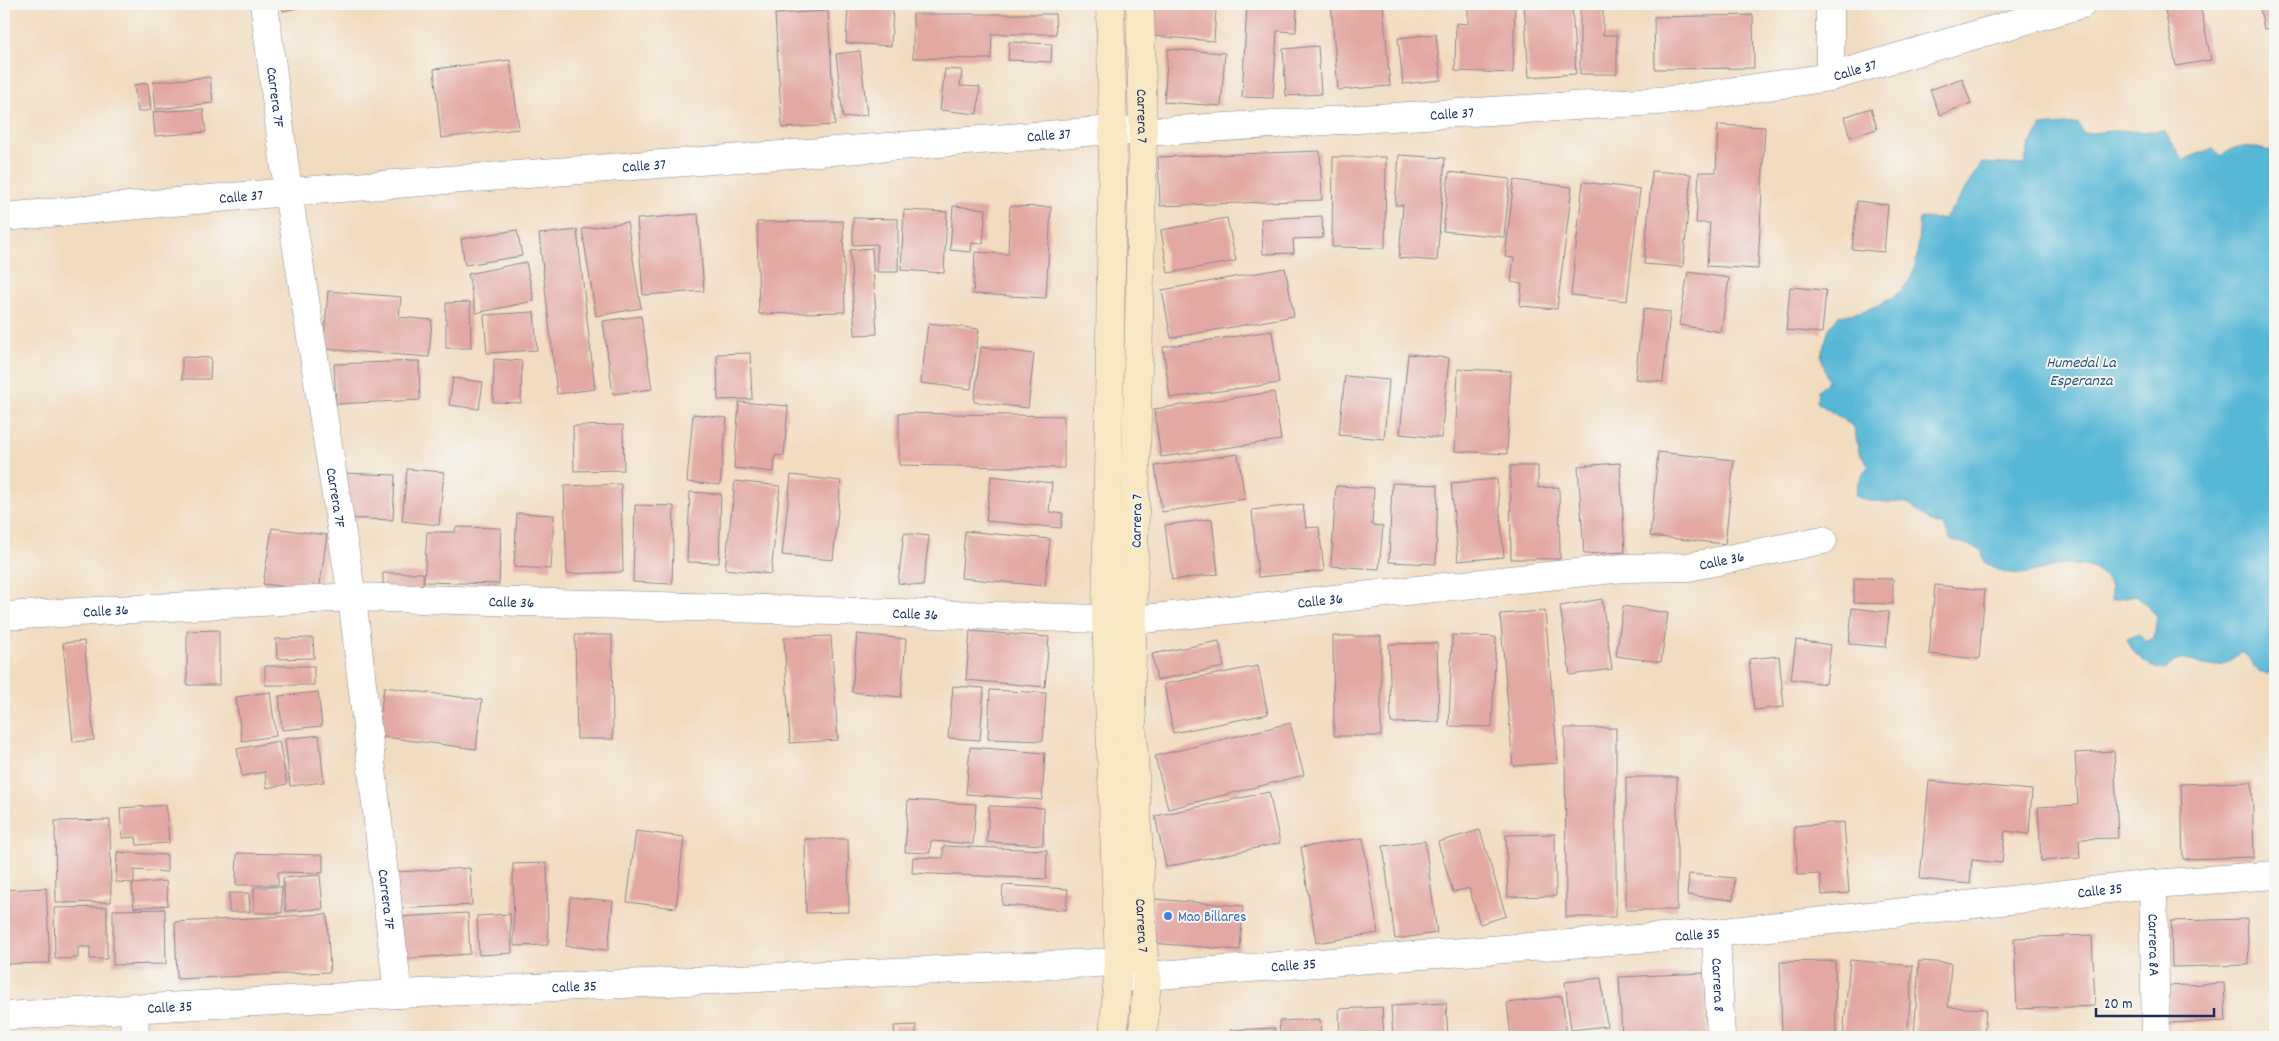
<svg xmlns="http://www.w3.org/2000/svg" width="2279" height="1041" font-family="Dekko,sans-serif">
<rect width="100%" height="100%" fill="#f6f6f2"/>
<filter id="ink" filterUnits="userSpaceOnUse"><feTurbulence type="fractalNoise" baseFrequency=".02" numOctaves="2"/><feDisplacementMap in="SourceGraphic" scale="10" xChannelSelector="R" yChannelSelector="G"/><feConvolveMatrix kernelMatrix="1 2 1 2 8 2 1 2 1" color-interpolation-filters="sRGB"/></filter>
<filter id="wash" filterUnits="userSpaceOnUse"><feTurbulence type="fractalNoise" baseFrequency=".0096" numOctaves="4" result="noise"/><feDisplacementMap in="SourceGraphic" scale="20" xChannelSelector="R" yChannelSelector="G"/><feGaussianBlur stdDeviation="1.12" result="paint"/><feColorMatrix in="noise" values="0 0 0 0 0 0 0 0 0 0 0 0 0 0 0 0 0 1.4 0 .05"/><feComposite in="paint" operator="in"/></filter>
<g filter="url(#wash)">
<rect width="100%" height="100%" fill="#f2dcbf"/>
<path fill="#57b8d6" stroke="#39749a" d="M2078 123 2083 134 2120 130 2140 132 2164 130 2183 160 2213 148 2221 156C2241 140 2252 148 2275 152V673C2251 677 2258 664 2242 652 2234 658 2225 666 2215 666 2192 667 2186 649 2165 670 2146 666 2134 656 2127 639L2139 634 2145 642 2154 638 2157 616 2136 595 2111 600V586L2107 579 2097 570 2086 566 2064 564 2023 574 2002 572 1984 562 1982 550 1950 539 1944 526 1932 522 1907 503 1869 501 1855 496 1858 482 1869 466 1859 452 1854 427 1817 402 1818 391 1828 381 1821 356 1829 329 1838 316C1864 313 1903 300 1913 273 1919 257 1918 235 1920 218L1943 219C1959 204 1969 180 1982 163L2024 165 2029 145 2042 126Z"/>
<g id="blocks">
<path fill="#e3a8a3" d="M281 4H312V5L283 11Z
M1154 4 1216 8 1214 41 1152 36Z
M1247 4H1297L1296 32 1277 31 1273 98 1242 97Z
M1331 4H1383L1390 86 1338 90Z
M1468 4H1515L1513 73 1455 71 1456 23 1468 24Z
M1524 4H1572L1576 74 1529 77Z
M1580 4H1603V35H1617V74H1580Z
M2173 4H2200L2211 60 2176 66 2164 5Z
M2259 4H2275V27L2264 29Z
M848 6 893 8 891 46 846 43Z
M828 11 835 125 782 128 775 14Z
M913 14H1055L1056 34H992L991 59 913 58Z
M1753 15 1754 68 1655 69 1654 17Z
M1436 34 1441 80 1403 84 1398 38Z
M1009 42 1052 44 1051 62 1008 60Z
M1318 46 1321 94 1286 96 1283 49Z
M1168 49 1225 53 1221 106 1164 102Z
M860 51 867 115 843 118 836 54Z
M510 60 519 129 441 138 434 69Z
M945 69 962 70 960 86 980 87 977 114 940 110Z
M210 77 213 103 156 109 153 82Z
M1962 78 1971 103 1940 115 1930 90Z
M148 83 151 110 138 112 134 85Z
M1871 108 1877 129 1850 137 1844 117Z
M203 109 206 132 155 136 153 112Z
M1718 125 1765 127 1758 269 1707 266 1710 223H1696L1699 172H1716Z
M1320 151 1322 200 1160 206 1158 157Z
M1399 155 1445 158 1437 261 1399 258 1403 205H1395Z
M1333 157H1386L1385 248 1332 247Z
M1652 171 1691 174 1683 267 1644 264Z
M1449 172 1510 179 1504 237 1443 231Z
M1514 180 1572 187 1557 309 1520 306 1522 284 1511 282 1514 258 1505 257Z
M1583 182 1640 189 1627 301 1571 295Z
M1857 201 1888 205 1884 252 1852 249Z
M953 206 986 209 983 244 972 243 971 252 950 250Z
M1010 206 1051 207 1046 298 973 294 975 252 1008 254Z
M904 210 947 212 944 273 901 270Z
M698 214 704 291 643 295 637 219Z
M1322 216 1323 238 1293 239 1294 253 1263 254 1261 219Z
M853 218 898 219V272H877V244L853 245Z
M1227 218 1236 261 1168 273 1161 230Z
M843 221 845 312 759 314 757 222Z
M627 222 641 308 596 316 582 229Z
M517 230 522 256 465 265 461 239Z
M577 230 595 389 557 394 539 234Z
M872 248 877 334 855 335 850 250Z
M526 262 534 301 476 313 468 274Z
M1285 268 1294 316 1171 338 1162 290Z
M1688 272 1729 278 1721 332 1679 325Z
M1790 287 1826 290 1822 333 1786 330Z
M328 291 401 297 399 317 432 320 429 357 323 349Z
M470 302 471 348H446V303Z
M1643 309 1670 312 1663 382 1635 379Z
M534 312 537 350 487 353 484 315Z
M641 316 652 389 613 394 603 321Z
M928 323 979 329 971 389 921 383Z
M1272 331 1279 383 1170 398 1163 347Z
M981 347 1034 354 1028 408 974 402Z
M750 353 752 399 718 400 717 354Z
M1408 354 1449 358 1441 438 1400 434Z
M182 357 211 358 210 379H182Z
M494 359 522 361 521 403 493 402Z
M419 361 420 400 336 404 334 364Z
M1458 369 1511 371 1507 454 1455 451Z
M1345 376 1389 380 1384 439 1339 435Z
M453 378 483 382 479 409 449 405Z
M1274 392 1281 440 1161 457 1154 409Z
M739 402 788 406 784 456 775 455 774 472 734 468Z
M899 413 1064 416V468L899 465Z
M693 414 727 418 720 485 687 482Z
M623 425 624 470 574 471 573 426Z
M1658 452 1734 460 1725 544 1650 536Z
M1238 454 1245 499 1162 512 1155 466Z
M1620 463 1625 552 1584 554 1578 466Z
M1510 466H1538V488L1559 487 1560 559H1511Z
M407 469 444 472 439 525 402 521Z
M342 473 395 475 393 520 340 518Z
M791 475 841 481 833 560 782 555Z
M991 476 1052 483 1049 512 1063 513 1061 528 986 521Z
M1497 479 1504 557 1458 561 1451 483Z
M735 481 780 486 771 574 725 569Z
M1392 483 1438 485 1436 564 1389 562Z
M621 484 623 572 567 574 564 486Z
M1336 486 1374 488 1372 525 1383 526 1379 569 1331 566Z
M690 492 721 494 719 563 687 562Z
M1303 504 1306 528 1319 527 1324 571 1258 577 1252 510Z
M635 505 674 506 672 584 633 582Z
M517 513 554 515 551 569 514 567Z
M1212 519 1218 574 1172 580 1165 525Z
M456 527 501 528 499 584 424 582 427 532H455Z
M272 528 327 535 319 591 263 584Z
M965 531 1050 539 1045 586 961 578Z
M904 533 929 536 923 586 898 583Z
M383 573H423V591L383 590Z
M1854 578 1893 579V604L1854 603Z
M1935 585 1985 590 1979 659 1929 654Z
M1602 599 1612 669 1570 675 1560 606Z
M1623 606 1668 613 1661 662 1616 656Z
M1852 608 1889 612 1886 647 1849 644Z
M1545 611 1558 763 1513 766 1500 614Z
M219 630V685H187V631Z
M970 631 1049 637 1045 687 966 680Z
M857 634 906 639 901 697 852 692Z
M575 635H612L613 739H577Z
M1452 635 1496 637 1492 727 1449 726Z
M831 636 838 740 790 743 784 638Z
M1333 636H1381V736H1334Z
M313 638 314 658 277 659 276 639Z
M1796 640 1831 645 1826 684 1791 679Z
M84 641 94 740 73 742 63 643Z
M1219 641 1224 667 1157 680 1152 654Z
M1437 643 1439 722 1391 723 1389 644Z
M1779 656 1784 707 1754 710 1749 659Z
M265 666H314V685H265Z
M1258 666 1268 714 1173 733 1164 684Z
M953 686 984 688 980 740 948 738Z
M384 687 482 700 476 749 377 736Z
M990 690 1046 693 1043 741 988 739Z
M270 692 276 736 242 741 236 697Z
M318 692 322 726 282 730 279 696Z
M1290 723 1304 775 1168 809 1155 756Z
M1565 728H1616V917H1566Z
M319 735 324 782 290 786 285 739Z
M279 741 287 784 267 788 265 772 242 776 237 749Z
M970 747 1045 753 1042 800 966 794Z
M2114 751 2118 838 2079 839 2080 858 2041 861 2038 807 2078 805 2075 753Z
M1626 777H1677V910H1626Z
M1929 781 2032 790 2029 834 2005 831 2002 863 1972 860 1970 884 1920 879Z
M2252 782 2254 857 2183 859 2181 784Z
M1269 792 1280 843 1166 867 1155 816Z
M908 800 976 804 973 844 931 841 930 853 905 852Z
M166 805 169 843 137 845 136 837 122 838 120 808Z
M989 806 1044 808 1043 845 987 842Z
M110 820 111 902 56 903 55 821Z
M1844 822 1849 893 1822 895 1820 874 1798 875 1794 826Z
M1480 830 1506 916 1480 924 1469 888 1453 892 1438 842Z
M636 831 684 837 676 908 627 902Z
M1555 834 1556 896 1508 897 1506 835Z
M1363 838 1378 933 1316 943 1301 847Z
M805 839H848L849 912 806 913Z
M1425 841 1437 933 1395 939 1383 846Z
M943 846 1047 850 1046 879 912 873 913 857 943 858Z
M117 852 167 855V872L134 870V883L116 882Z
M237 853 323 855V873L278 872V885H236Z
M547 863 548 945 514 946 513 864Z
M470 868 472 905 396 909 395 872Z
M1689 874 1735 878 1733 900 1687 895Z
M320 875 323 909 286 911 283 878Z
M166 881 168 905 134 908 132 884Z
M1003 885 1068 889 1066 910 1002 905Z
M254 887H282V913H254Z
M46 888 50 963 5 964 4 890Z
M229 893H249L250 912H229Z
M570 897 613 901 608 950 566 946Z
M1154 899 1243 906 1240 950 1151 943Z
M107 907V959H90V947H78V958L55 959 54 908Z
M165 909 166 964 113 965V910Z
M468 913 470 954 399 959 397 917Z
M327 914 330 972 177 979 175 922Z
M510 914 512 953 479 955 477 916Z
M2247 919 2249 965 2172 967 2171 921Z
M2092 935 2095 1006 2017 1009 2014 938Z
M1850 960 1913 966 1907 1037H1843Z
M1835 961 1836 1035 1782 1036 1780 962Z
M1919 961 1951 963 1948 1007 1986 1009 1984 1037H1914Z
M1704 973 1707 1037H1622L1619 977Z
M1601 978 1607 1026 1571 1030 1565 982Z
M2224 983 2226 1021 2168 1023 2167 986Z
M1562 996 1567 1037H1511L1507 1003Z
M1446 1003 1448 1037H1393L1391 1006Z
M1382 1007 1384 1037H1340L1339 1009Z
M1320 1019 1321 1037H1280L1279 1021Z
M916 1025V1037H895L894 1026Z
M1275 1028V1037H1230V1030Z"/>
</g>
</g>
<g filter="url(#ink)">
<use href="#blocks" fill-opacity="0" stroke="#86868e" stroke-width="1"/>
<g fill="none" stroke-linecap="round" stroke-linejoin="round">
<defs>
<g id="street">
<path id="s1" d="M264 4 288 192 352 597 398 994"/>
<path d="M1830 4V77"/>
<path id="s2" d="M4 217 288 192 1113 130 1143 132 1673 100 1830 77 2082 4"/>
<path id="s3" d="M4 616 352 597 1135 620 1623 568 1688 567 1823 540"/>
<path id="s4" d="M2153 884 2156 1037"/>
<path id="s5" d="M1716 933 1721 1037"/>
<path id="s6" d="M1118 978 1716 933 2153 884 2275 875"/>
<path d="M134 1007 135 1037"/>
<path id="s7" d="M4 1016 398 994 1119 962 1143 958"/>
</g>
<g id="secondary">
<path d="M1110 4 1113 130 1106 618 1119 962 1113 1037"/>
<path id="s8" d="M1140 4 1143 132 1131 699 1144 958 1147 976 1143 1037"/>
</g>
</defs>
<use href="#street" stroke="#86868e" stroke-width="29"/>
<use href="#secondary" stroke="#86868e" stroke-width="29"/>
<use href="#street" stroke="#fff" stroke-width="28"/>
<use href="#secondary" stroke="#f8e8c3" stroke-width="28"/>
</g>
</g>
<circle fill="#3f7fe0" stroke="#f6f6f2" stroke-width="2" cx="1168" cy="916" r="5"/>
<g text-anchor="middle" stroke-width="4" stroke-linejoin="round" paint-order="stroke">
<g font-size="15" fill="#1b2f5e" stroke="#f6f6f2">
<text dy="5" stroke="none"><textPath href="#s2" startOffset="1858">Calle 37</textPath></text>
<text dy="5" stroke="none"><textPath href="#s1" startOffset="94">Carrera 7F</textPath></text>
<text dy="5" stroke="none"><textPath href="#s2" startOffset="1452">Calle 37</textPath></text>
<text dy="5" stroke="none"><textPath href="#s8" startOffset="112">Carrera 7</textPath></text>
<text dy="5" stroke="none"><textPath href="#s2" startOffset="1048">Calle 37</textPath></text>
<text dy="5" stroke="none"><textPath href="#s2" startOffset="642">Calle 37</textPath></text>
<text dy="5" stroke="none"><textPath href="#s2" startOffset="238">Calle 37</textPath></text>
<text dy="5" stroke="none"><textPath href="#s1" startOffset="499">Carrera 7F</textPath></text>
<text transform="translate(1136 521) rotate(-89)" y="5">Carrera 7</text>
<text dy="5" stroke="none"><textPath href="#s3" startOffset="1722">Calle 36</textPath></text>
<text dy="5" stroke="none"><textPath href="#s3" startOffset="1318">Calle 36</textPath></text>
<text dy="5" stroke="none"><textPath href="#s3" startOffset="508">Calle 36</textPath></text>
<text dy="5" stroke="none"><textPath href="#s3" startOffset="102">Calle 36</textPath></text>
<text dy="5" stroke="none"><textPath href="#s3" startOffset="912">Calle 36</textPath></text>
<text dy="5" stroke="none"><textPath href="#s6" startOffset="986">Calle 35</textPath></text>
<text dy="5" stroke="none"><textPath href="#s1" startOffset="904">Carrera 7F</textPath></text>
<text dy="5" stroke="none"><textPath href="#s8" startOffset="922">Carrera 7</textPath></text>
<text dy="5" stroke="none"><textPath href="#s6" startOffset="581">Calle 35</textPath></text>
<text dy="5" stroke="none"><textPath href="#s4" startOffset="61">Carrera 8A</textPath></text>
<text dy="5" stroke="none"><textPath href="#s6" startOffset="176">Calle 35</textPath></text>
<text dy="5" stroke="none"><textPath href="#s5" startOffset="52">Carrera 8</textPath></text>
<text dy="5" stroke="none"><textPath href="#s7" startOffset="571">Calle 35</textPath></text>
<text dy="5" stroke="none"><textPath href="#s7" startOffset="166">Calle 35</textPath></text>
</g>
<g font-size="15" fill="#366cbe" stroke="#f6f6f2" text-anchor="start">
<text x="1178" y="921">Mao Billares</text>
</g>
<g font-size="16" font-style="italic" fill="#2d5882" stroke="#f6f6f2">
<text x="2081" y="367">Humedal La<tspan x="2081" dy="18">Esperanza</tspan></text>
</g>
</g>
<rect width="2279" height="1041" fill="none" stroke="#f6f6f2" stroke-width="20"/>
<path d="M2096 1008v8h118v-8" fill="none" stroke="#1b2f5e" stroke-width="2.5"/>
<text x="2104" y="1008" font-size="15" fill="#1b2f5e" stroke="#f6f6f2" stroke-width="4" paint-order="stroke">20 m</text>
</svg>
